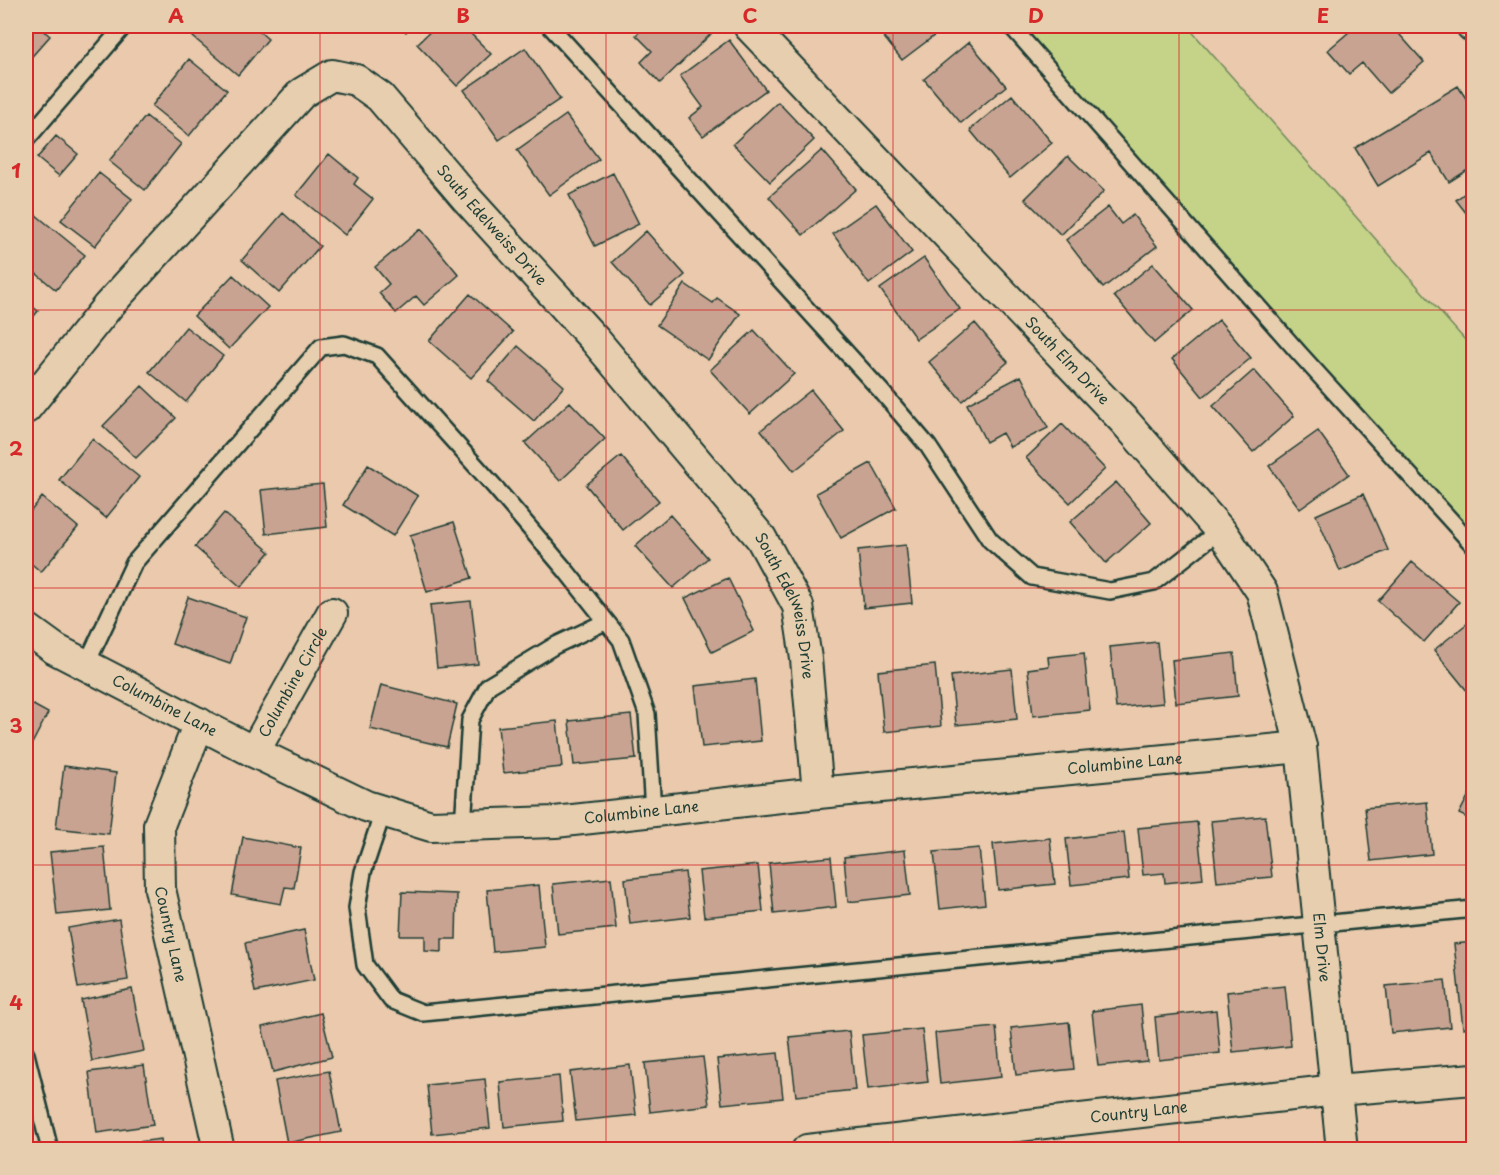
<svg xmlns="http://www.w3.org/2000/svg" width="1499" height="1175" font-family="'Playpen Sans',sans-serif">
<rect width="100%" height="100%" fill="#eac9ac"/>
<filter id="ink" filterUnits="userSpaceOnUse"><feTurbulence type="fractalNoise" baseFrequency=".0167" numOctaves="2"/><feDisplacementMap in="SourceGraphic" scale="12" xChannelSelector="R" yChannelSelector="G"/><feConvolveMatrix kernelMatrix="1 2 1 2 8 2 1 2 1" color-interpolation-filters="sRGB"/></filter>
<g filter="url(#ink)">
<path fill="#c4d387" stroke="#72885e" stroke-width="1.5" d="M1022 26H1187L1473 349V548Z"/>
<path fill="#c9a391" stroke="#1f3d34" stroke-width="1.5" d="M26 26H38L50 36 26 63Z
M203 26H253L268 39 238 75 193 37Z
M399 26H411L406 32Z
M436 26H463L491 54 457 86 417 44Z
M646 26H703L711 34 660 83 641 62 652 51 636 35Z
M875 26H947L902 60Z
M1356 26H1392L1424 62 1388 93 1362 63 1349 74 1328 50Z
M729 40 766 90 703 136 689 118 703 107 680 76Z
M969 42 1006 86 961 123 924 79Z
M525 48 560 99 499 140 464 90Z
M189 59 227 90 189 136 152 106Z
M1458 86 1474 111V166L1449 182 1431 153 1378 186 1355 148Z
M1012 95 1052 143 1010 178 970 130Z
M778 102 814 140 770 182 733 144Z
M566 115 599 159 549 195 517 150Z
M146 116 181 144 145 190 109 161Z
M56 136 78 154 59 176 37 158Z
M822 150 856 189 803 235 769 197Z
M329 154 358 178 354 184 373 199 345 235 296 195Z
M1068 156 1104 191 1061 235 1025 199Z
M99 173 132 199 95 246 61 220Z
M613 173 639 224 595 246 569 195Z
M1474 186V223L1456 200Z
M876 204 912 252 869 284 833 234Z
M1108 207 1121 224 1133 215 1157 246 1103 288 1066 240Z
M283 213 320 246 279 293 242 260Z
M36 215 85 255 56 290 26 265V229Z
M421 229 459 275 424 305 416 296 396 313 379 293 389 284 375 267Z
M646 231 685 275 650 305 612 262Z
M924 258 960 309 916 339 880 289Z
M1153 264 1193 310 1154 343 1114 296Z
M233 275 268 307 229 349 194 316Z
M685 284 713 303 717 298 740 314 708 360 657 325Z
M470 294 513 332 471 378 429 341Z
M26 301 38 311 26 326Z
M1219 320 1251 358 1203 397 1172 359Z
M975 323 1008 362 962 401 929 362Z
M186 327 223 356 186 402 149 372Z
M754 330 794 374 750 414 710 370Z
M518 346 564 386 534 421 488 381Z
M1254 370 1294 416 1253 452 1213 406Z
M1021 376 1048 428 1010 447 1002 433 986 442 967 404Z
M142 386 176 418 136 458 103 426Z
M811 390 844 431 794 471 761 430Z
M570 402 605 439 560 481 525 443Z
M1062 424 1105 469 1070 503 1026 458Z
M1318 431 1349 474 1300 509 1269 466Z
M92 439 139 477 106 518 59 480Z
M621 456 659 501 623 530 586 485Z
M871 463 896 508 841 538 816 493Z
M368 465 418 496 393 536 343 505Z
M1116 482 1151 523 1106 563 1070 522Z
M323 484 327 527 266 534 261 490Z
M1363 494 1388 550 1340 571 1316 515Z
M42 497 78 527 41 572 26 559V517Z
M224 513 270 552 241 587 195 547Z
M670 515 708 558 673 588 635 546Z
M454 522 472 578 427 592 410 535Z
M906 545 912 603 864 608 858 550Z
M1412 562 1459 602 1424 642 1378 601Z
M728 578 754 631 712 652 685 598Z
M188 597 246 617 230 664 172 644Z
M471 601 478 664 437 668 430 605Z
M1474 618V696L1472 697 1434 650Z
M1157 642 1163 703 1116 708 1110 647Z
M1084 653 1090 710 1033 716 1028 669 1049 666 1048 657Z
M1234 653 1238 696 1176 703 1172 660Z
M935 665 941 726 884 732 878 671Z
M1012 669 1017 719 956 725 951 676Z
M755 679 761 741 702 747 695 686Z
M381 685 457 704 447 747 370 729Z
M26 701 48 713 26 755Z
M631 715 636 759 574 765 569 721Z
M557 721 562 767 503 773 498 727Z
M64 766 116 773 109 834 56 828Z
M1474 785V821L1459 814Z
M1427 802 1432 854 1371 861 1365 808Z
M1265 816 1272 877 1217 882 1211 821Z
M1197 822 1203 879 1165 883 1164 873 1143 875 1138 828Z
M1124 832 1129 879 1071 885 1066 839Z
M243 837 301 848 294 888 285 887 281 904 232 895Z
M1050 838 1055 884 998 890 993 844Z
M104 847 110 910 57 915 50 852Z
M979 848 985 904 940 909 934 852Z
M905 850 910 895 848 902 844 857Z
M831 857 836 907 774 914 769 863Z
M758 865 763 911 704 917 699 871Z
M685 872 690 917 630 924 625 879Z
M611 878 616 928 558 934 553 884Z
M539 885 545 947 493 952 487 890Z
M402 892 457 894 456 939H442V952L425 951V936H400Z
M119 919 128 980 78 988 68 928Z
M304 930 314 980 255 992 245 943Z
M1474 942V1027L1463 1028 1454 944Z
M1445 980 1450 1027 1391 1033 1386 986Z
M1285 986 1291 1046 1233 1052 1227 992Z
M132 989 144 1051 92 1061 81 1000Z
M1141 1005 1147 1061 1098 1066 1092 1011Z
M1216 1010 1220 1053 1159 1060 1155 1017Z
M321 1013 332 1057 273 1072 262 1027Z
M1069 1022 1074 1069 1016 1075 1011 1028Z
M996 1027 1001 1077 940 1084 935 1033Z
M922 1029 928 1082 868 1089 862 1035Z
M849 1031 855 1090 796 1096 789 1037Z
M778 1053 783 1098 722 1104 717 1059Z
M703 1057 709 1105 650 1112 645 1063Z
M144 1065 153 1125 97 1133 89 1072Z
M630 1065 636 1115 576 1121 570 1072Z
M329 1071 341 1132 287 1143 275 1081Z
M559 1076 563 1121 504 1127 500 1082Z
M485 1079 490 1128 432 1134 427 1085Z
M161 1139 162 1150H99V1147Z"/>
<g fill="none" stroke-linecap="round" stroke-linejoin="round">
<defs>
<path id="service" d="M550 26 882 392 928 446 990 540 1032 577 1110 591 1154 582 1220 530
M1011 26 1299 353 1474 546
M26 140 124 26
M86 665 134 563 321 347 344 344 377 356 494 486 567 572 621 640 647 714 653 811
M383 812 363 872 357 908 365 965 391 1000 423 1013 1474 909
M463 825 470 720 488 686 554 646 605 622
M26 1054 50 1150"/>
<g id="minor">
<path id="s1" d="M749 26 1126 423 1224 535 1262 592 1301 747 1342 1150"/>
<path d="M1472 26 1474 27"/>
<path id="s2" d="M26 408 108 306 302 93 332 75 356 80 380 97 467 199 595 340 761 538 798 606 806 659 818 793"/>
<path id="s3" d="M26 628 55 649 254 752 366 806 431 826 555 822 818 793 1301 747"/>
<path id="s4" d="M199 723 159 825 160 889 219 1150"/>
<path id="s5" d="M254 752 332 613"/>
<path id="s6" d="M807 1150 1336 1090 1474 1079"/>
</g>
</defs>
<use href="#service" stroke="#1f3d34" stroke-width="20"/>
<use href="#minor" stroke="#1f3d34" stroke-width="34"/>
<use href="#service" stroke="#e6ceae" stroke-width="15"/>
<use href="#minor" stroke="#e6ceae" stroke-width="30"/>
</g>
</g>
<path fill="none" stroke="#d62828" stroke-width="1.5" stroke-opacity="0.55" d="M320 26V1150M606 26V1150M893 26V1150M1179 26V1150M26 310H1474M26 588H1474M26 865H1474"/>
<g text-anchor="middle" stroke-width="4.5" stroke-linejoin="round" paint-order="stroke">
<g font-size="15" fill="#1f3d34" stroke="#e6ceae">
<text dy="5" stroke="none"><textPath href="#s2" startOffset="678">South Edelweiss Drive</textPath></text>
<text dy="5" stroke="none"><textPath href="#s1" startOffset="462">South Elm Drive</textPath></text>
<text dy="5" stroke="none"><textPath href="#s2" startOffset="1164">South Edelweiss Drive</textPath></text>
<text dy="5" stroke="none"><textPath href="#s5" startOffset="80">Columbine Circle</textPath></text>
<text dy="5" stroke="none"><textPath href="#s3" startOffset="159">Columbine Lane</textPath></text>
<text dy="5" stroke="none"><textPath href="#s3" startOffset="1149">Columbine Lane</textPath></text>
<text dy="5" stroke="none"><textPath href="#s3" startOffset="663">Columbine Lane</textPath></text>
<text dy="5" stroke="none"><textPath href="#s4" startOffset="220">Country Lane</textPath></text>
<text dy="5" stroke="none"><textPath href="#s1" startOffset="1126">Elm Drive</textPath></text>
<text dy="5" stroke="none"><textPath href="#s6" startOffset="334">Country Lane</textPath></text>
</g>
</g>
<rect width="1499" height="1175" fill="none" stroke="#e6ceae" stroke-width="66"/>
<rect x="33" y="33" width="1433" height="1109" fill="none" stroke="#d62828" stroke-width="2"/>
<g font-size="20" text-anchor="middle" font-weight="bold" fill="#d62828">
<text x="176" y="23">A</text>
<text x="463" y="23">B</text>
<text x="750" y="23">C</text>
<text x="1036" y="23">D</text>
<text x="1323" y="23">E</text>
<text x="16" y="178">1</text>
<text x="16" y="456">2</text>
<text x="16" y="733">3</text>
<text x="16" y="1010">4</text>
</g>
</svg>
